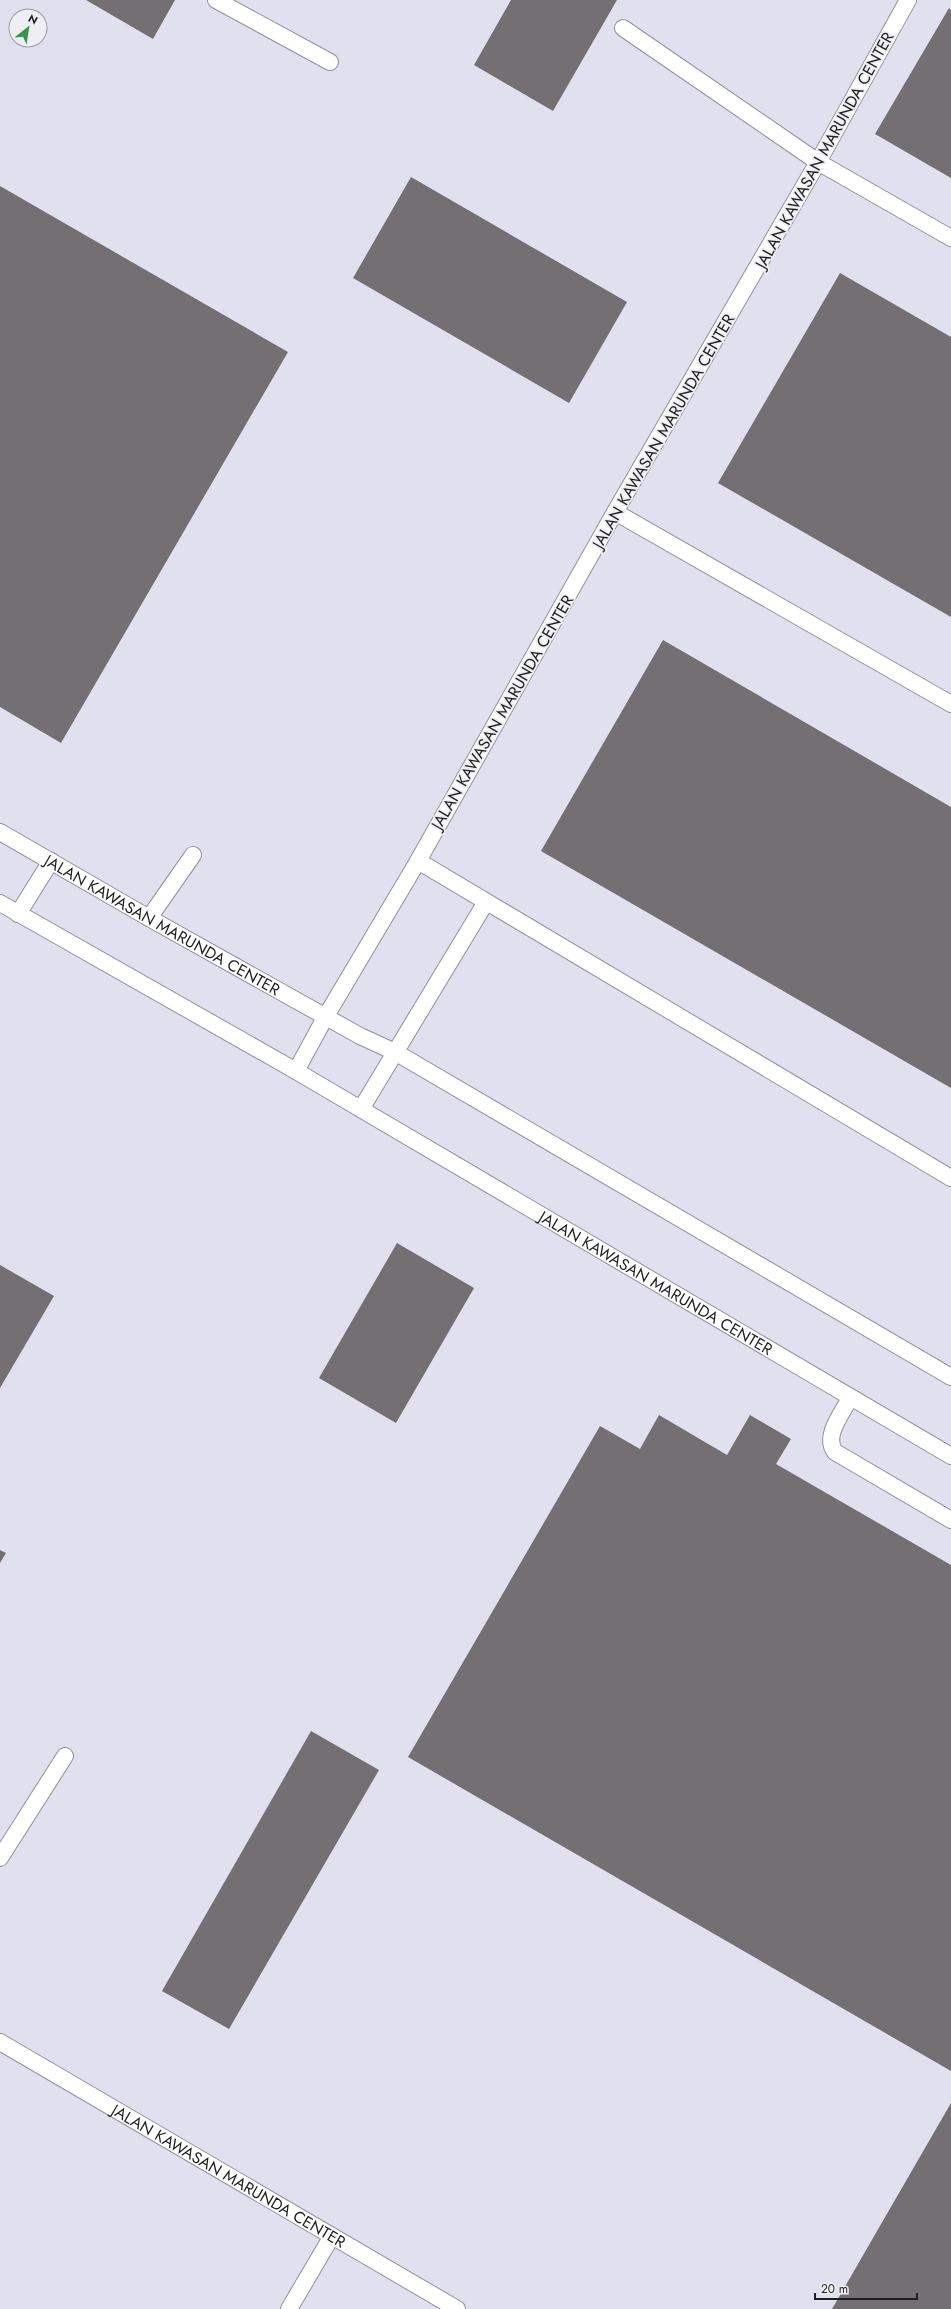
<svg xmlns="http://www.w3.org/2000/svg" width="951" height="2309" font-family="Jost,sans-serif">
<rect width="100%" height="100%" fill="#eeeef4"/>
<path fill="#e0e0ee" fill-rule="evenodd" d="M0 0H951V2309H0ZM16 16H40V40H16Z"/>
<path fill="#746f73" d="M86 0H175L153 39Z
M511 0H617L553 111 474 65Z
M949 8 951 10V178L875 134Z
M411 177 627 302 569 403 353 278Z
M0 186 288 352 61 743 0 707Z
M840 273 951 337V617L718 483Z
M663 640 951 807V1088L541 851Z
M397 1243 474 1288 396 1423 319 1378Z
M0 1265 54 1296 0 1388Z
M659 1415 727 1455 750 1415 791 1439 776 1464 951 1565V2071L408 1757 600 1426 640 1449Z
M0 1550 6 1553 0 1563Z
M311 1731 379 1770 229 2029 162 1991Z
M951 2103V2309H832Z"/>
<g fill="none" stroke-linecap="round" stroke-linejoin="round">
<defs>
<g id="service">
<path d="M216 0 330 62"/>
<path d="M908 0 818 162 615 512 418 861 951 1178"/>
<path d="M623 28 818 162 951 238"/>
<path d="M615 512 951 704"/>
<path id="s1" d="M0 832 149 918 360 1036 395 1052 951 1377"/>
<path id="s2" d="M0 903 296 1071 951 1456"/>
<path d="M18 914 51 861"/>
<path d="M149 918 193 855"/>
<path d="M296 1071 326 1016 418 861"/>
<path d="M361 1109 486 902"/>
<path d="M850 1398C842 1414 823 1436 835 1452L951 1520"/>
<path d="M0 1858 65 1756"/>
<path id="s3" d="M0 2042 457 2309"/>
<path d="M289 2309 332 2236"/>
</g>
</defs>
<use href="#service" stroke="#919197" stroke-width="18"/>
<use href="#service" stroke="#fff" stroke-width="16"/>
</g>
<g text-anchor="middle" stroke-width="3.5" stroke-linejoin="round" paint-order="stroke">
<g font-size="16" fill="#1f1f21" stroke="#eeeef4">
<text transform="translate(824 150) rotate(-61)" y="6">JALAN KAWASAN MARUNDA CENTER</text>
<text transform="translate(663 431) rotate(-60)" y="6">JALAN KAWASAN MARUNDA CENTER</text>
<text transform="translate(502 712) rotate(-60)" y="6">JALAN KAWASAN MARUNDA CENTER</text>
<text dy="6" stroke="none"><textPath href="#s1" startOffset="187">JALAN KAWASAN MARUNDA CENTER</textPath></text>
<text dy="6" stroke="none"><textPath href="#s2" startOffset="758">JALAN KAWASAN MARUNDA CENTER</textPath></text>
<text dy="6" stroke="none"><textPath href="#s3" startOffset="265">JALAN KAWASAN MARUNDA CENTER</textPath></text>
</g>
</g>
<g transform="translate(28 28) rotate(30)"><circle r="19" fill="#eeeef4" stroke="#9b9ba0"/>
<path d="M0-3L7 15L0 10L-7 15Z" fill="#369548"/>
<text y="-6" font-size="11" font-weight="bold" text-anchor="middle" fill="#1f1f21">N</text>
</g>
<path d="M815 2293v6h102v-6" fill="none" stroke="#1f1f21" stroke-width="2"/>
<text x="821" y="2293" font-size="12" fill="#1f1f21" stroke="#eeeef4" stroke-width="3" paint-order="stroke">20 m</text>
</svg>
